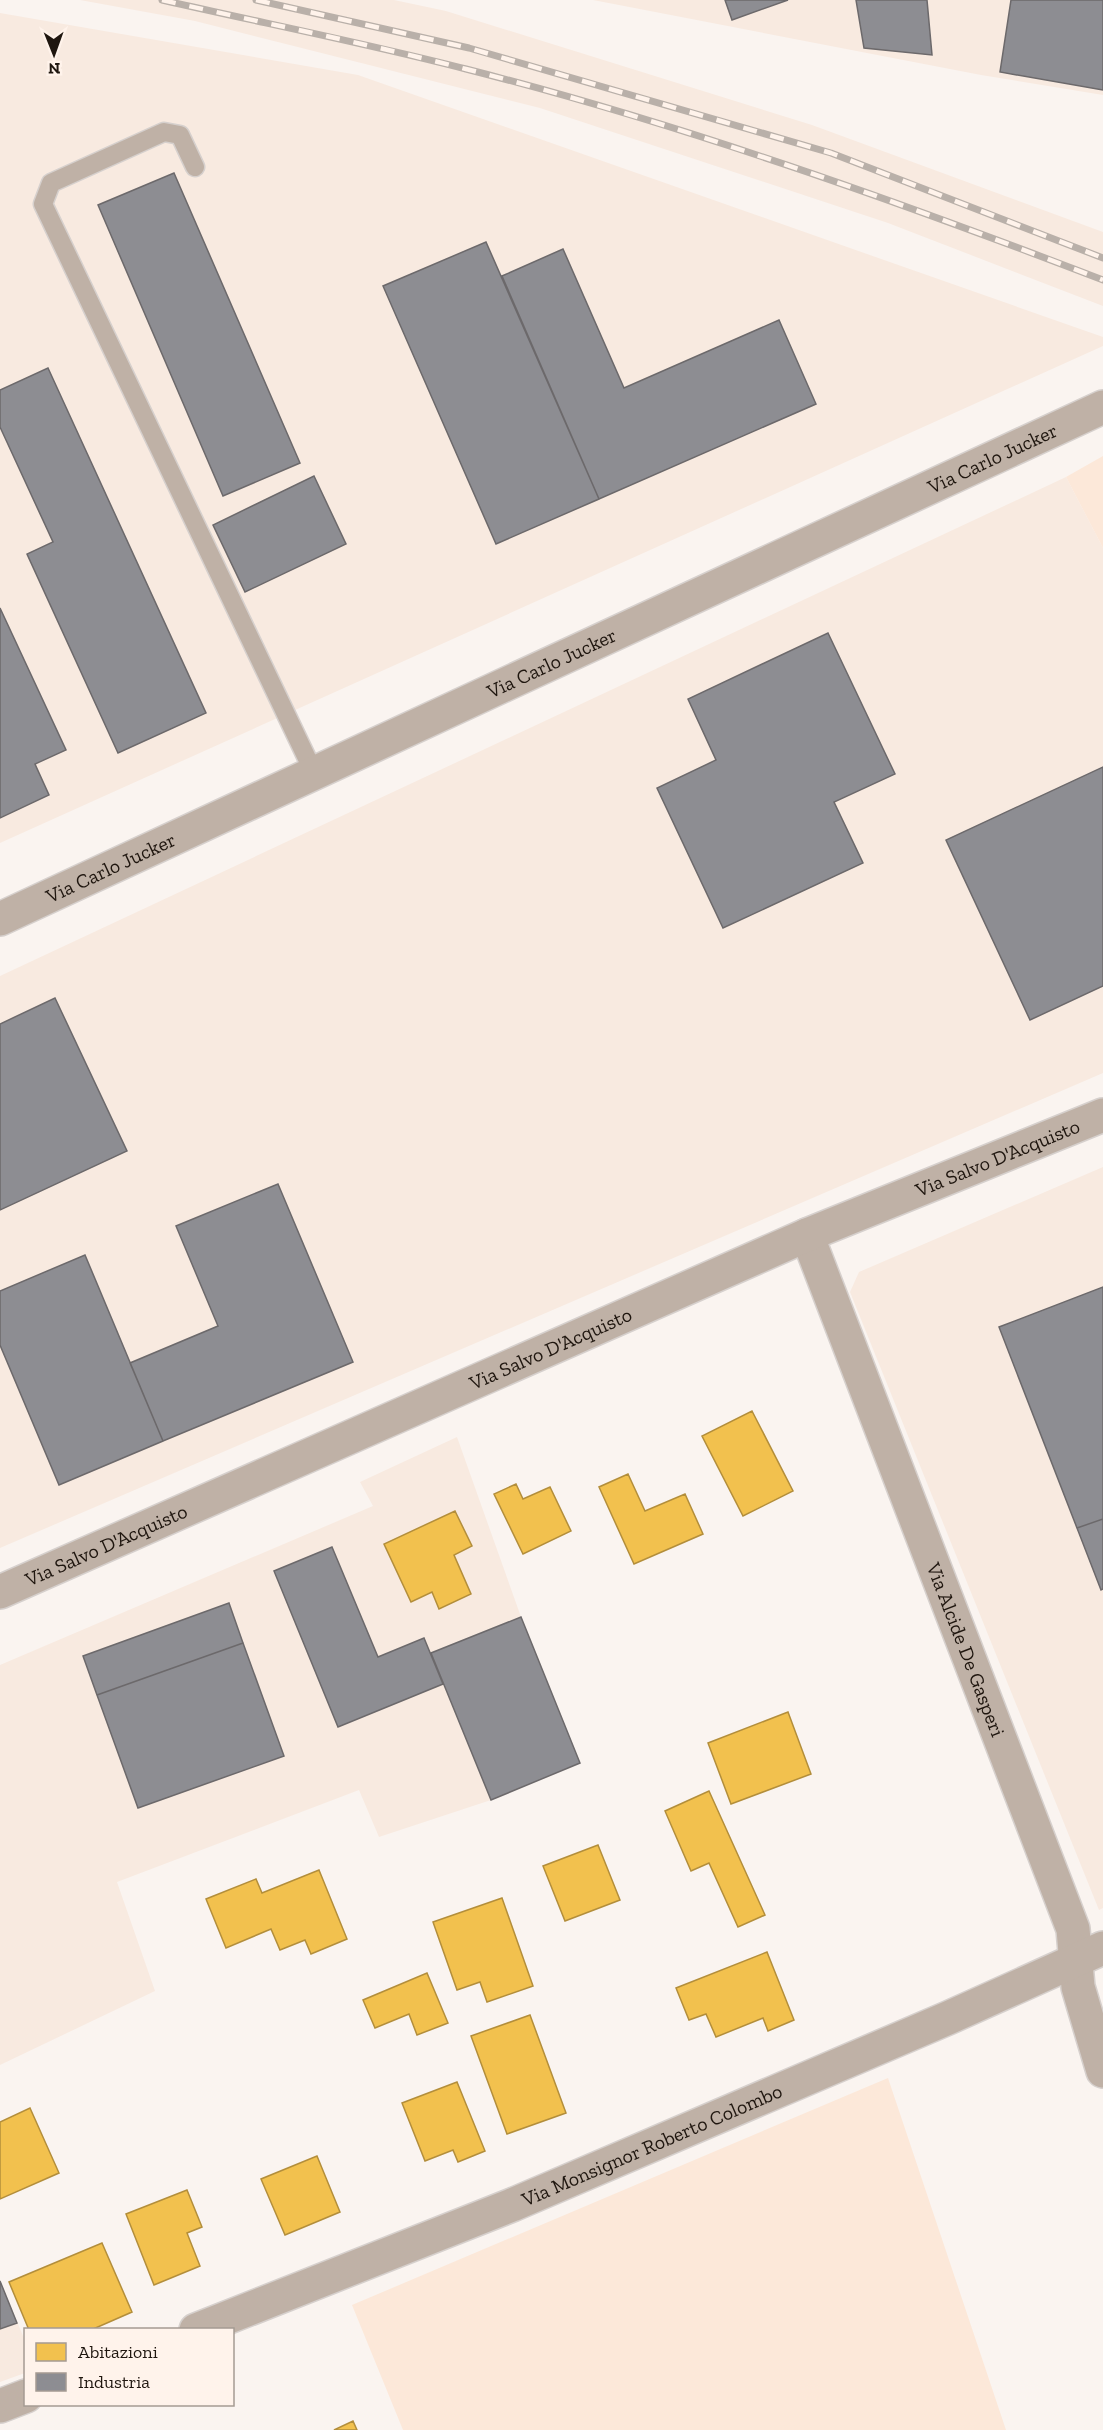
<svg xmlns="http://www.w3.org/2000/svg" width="1103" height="2430" font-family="'Zilla Slab',serif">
<rect width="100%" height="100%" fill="#faf4f0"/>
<path fill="#f8eae0" d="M80 0H394L446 11 812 125 1103 232V306L888 223 540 108 195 21Z
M593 0H1103V95L981 75Z
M0 13 358 75 1103 337V346L0 843Z
M1066 477 1103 548V1073L0 1548V976Z
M1103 1167V1908L1099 1910 850 1292 859 1272Z
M457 1437 521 1617 580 1763 491 1800 379 1837 359 1790 117 1882 155 1991 0 2065V1665L373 1506 360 1482Z
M0 2281 26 2343 25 2373 0 2382Z"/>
<path fill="#fce8d9" d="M1103 456V548L1066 477Z
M888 2078 1006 2430H403L352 2305Z"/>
<path fill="#f2c14e" stroke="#b38e3b" stroke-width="1.5" d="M752 1411 793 1491 743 1516 702 1436Z
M628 1474 645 1511 685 1494 703 1534 634 1564 599 1487Z
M516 1484 523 1499 550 1487 571 1531 523 1554 494 1494Z
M455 1511 472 1546 454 1555 471 1594 439 1609 432 1592 411 1602 384 1544Z
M788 1712 811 1774 731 1804 708 1743Z
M709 1791 765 1915 738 1927 709 1863 691 1871 665 1811Z
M598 1845 620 1900 565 1921 543 1866Z
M319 1870 347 1939 311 1954 305 1940 280 1950 271 1929 226 1948 206 1899 256 1879 262 1893Z
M502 1898 533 1986 487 2002 480 1982 457 1990 433 1922Z
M767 1952 794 2020 768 2031 763 2018 716 2037 706 2014 689 2020 676 1988Z
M427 1973 448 2023 417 2035 409 2014 375 2028 363 2000Z
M530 2015 566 2113 507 2134 471 2036Z
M457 2082 485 2151 458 2162 453 2150 425 2161 402 2103Z
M30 2108 59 2173 0 2199V2122Z
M317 2156 340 2212 285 2235 261 2179Z
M187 2190 202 2227 187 2233 200 2266 154 2285 126 2214Z
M102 2243 132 2312 91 2330H29L9 2282Z
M353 2421 357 2430H334Z"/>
<path fill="#8d8d92" stroke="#6c696b" stroke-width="1.5" d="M725 0H788L732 20Z
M856 0H927L932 55 864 48Z
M1011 0H1103V90L1000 72Z
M174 173 300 463 223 496 98 205Z
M486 242 599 499 496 544 383 286Z
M563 249 624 388 779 320 816 404 599 499 502 276Z
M48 368 206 713 118 753 27 554 53 542 0 427V390Z
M314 476 346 544 245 592 213 525Z
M0 608 66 750 35 764 49 795 0 818Z
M828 633 895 774 834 802 863 863 723 928 657 788 716 760 688 699Z
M1103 767V986L1030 1020 946 840Z
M55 998 127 1151 0 1210V1024Z
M278 1184 353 1362 163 1441 130 1363 218 1326 176 1226Z
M85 1255 163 1441 59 1485 0 1345V1291Z
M1103 1287V1519L1077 1528 999 1327Z
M1103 1519V1589L1101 1590 1077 1528Z
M332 1547 378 1657 424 1638 443 1684 338 1727 274 1571Z
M229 1603 243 1643 97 1695 83 1656Z
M521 1617 580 1763 491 1800 431 1653Z
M243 1643 284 1756 138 1808 97 1695Z
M0 2281 17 2323 0 2329Z"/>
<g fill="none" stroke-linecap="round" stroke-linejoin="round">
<defs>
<path id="lane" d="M195 167 180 135 164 132 51 183 43 204 314 773"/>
<g id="street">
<path id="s1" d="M0 919 1103 407"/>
<path id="s2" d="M807 1235 1073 1929 1078 1987 1103 2071"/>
<path id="s3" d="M0 1592 807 1235 1103 1115"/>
<path id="s4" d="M196 2330 512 2205 948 2018 1103 1948"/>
<path d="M0 2406 26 2396"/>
</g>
</defs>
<use href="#lane" stroke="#d6d0cd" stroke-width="21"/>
<use href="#street" stroke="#d6d0cd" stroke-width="36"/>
<use href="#lane" stroke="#bfb1a6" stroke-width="18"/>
<use href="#street" stroke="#bfb1a6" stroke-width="33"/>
<defs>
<path id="rail" d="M162 0C263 23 365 43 466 69 682 124 894 200 1103 280
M256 0 469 48 831 153 1103 258"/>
</defs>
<use href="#rail" stroke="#b9b0a9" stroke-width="7"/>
<use href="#rail" stroke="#fff3eb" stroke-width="4.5" stroke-dasharray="14" stroke-linecap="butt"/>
</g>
<g text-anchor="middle" stroke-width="6" stroke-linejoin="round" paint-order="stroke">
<g font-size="20" fill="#1f160f" stroke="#fff3eb">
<text dy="7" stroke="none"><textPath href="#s1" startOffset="1094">Via Carlo Jucker</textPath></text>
<text dy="7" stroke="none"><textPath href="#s1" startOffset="608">Via Carlo Jucker</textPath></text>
<text dy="7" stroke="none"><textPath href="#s1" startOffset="122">Via Carlo Jucker</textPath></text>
<text dy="7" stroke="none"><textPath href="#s3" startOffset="1088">Via Salvo D'Acquisto</textPath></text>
<text dy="7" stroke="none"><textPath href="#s3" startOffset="602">Via Salvo D'Acquisto</textPath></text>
<text dy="7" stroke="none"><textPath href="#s3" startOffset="116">Via Salvo D'Acquisto</textPath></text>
<text dy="7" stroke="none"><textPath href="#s2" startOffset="444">Via Alcide De Gasperi</textPath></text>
<text dy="7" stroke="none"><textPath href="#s4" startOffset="492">Via Monsignor Roberto Colombo</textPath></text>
</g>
</g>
<rect x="24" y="2328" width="210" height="78" fill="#fff3eb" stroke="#a59b93" stroke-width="1.5"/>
<rect x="36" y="2343" width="30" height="18" fill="#f2c14e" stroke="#a59b93" stroke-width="1.5"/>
<text x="78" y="2358" font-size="18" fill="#1f160f">Abitazioni</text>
<rect x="36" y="2373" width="30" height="18" fill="#8d8d92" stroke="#a59b93" stroke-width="1.5"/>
<text x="78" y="2388" font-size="18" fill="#1f160f">Industria</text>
<g transform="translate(54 54) rotate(179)" stroke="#fff3eb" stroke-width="4.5" paint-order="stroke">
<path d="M0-4.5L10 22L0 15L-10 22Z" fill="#1f160f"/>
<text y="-9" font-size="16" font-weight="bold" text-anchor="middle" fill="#1f160f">N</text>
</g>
</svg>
